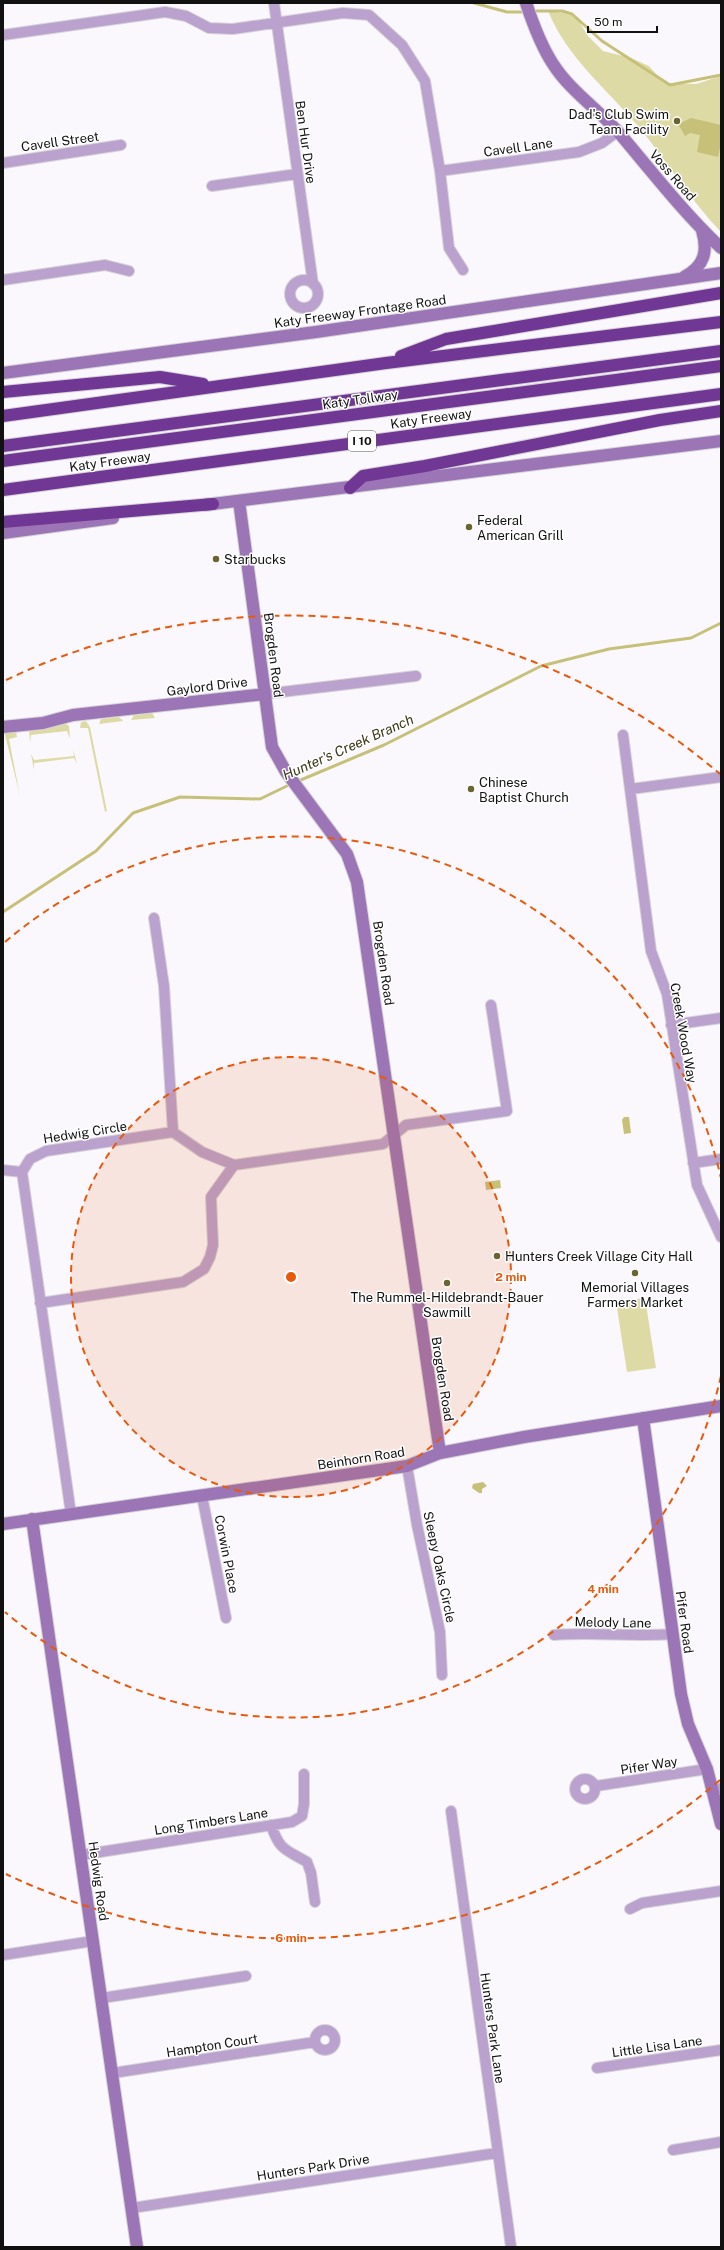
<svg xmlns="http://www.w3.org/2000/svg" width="724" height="2250" font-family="'Public Sans',sans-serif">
<rect width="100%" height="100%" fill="#fbf8fd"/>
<path fill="#dedaa6" d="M548 11 563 13 577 17 587 35 603 51 631 58 649 66 664 83 696 84 721 76V232C690 200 667 161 638 126 606 88 568 59 548 11Z
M152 713 155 718 131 720 134 715Z
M119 717 123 721 99 724 101 719Z
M86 721 90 727 107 811 105 812 88 728H80L81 722Z
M65 723 69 726 70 739 67 731 31 735 30 743 29 729Z
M16 731 17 737 9 739 20 796 5 735V732Z
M73 749 77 764 74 758 34 763V770L31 754 34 760 74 756Z
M645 1298 656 1368 627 1372 616 1302Z"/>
<path fill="#c6c078" d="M691 118 721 125V143L718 157 697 152 700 135 690 133 685 136 678 124Z
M624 1117H629L631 1133 624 1134 622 1120Z
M500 1180 501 1188 486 1190 485 1182Z
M483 1482 487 1486 482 1489V1493H479L472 1488 473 1484Z"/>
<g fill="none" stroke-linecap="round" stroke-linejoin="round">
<path stroke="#c6c078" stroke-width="3" d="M474 3 507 12H526
M532 11H562L572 14 602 41 670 85 721 75
M296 782 384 745 541 666 609 649 691 638 721 623
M3 912 96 851 133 813 180 797 260 799 291 784"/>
<defs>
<path id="street" d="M274 3 313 284
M3 35 165 12 186 16 209 28 233 29 343 13 369 15 402 45 425 81 440 171 449 248 463 270
M3 163 121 145
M440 171 579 152 602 143 617 132
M212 186 297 174
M3 280 105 265 129 271
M290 294a14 14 0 1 1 28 0a14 14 0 1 1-28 0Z
M265 694 416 676
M623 735 651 951 667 994 697 1185 721 1237
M631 789 721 777
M154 918 164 986 173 1132
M671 1025 721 1018
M693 1163 721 1159
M3 1170 22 1172
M40 1303 183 1282 204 1269 210 1257 213 1245 211 1197 234 1165 383 1144 406 1125 507 1111 491 1005
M407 1466 417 1525 440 1632 442 1675
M202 1496 226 1618
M71 1514 22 1172 30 1159 46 1151 173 1132 202 1152 234 1165
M554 1635C593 1632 632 1637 672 1634
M575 1789a10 10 0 1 1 20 0a10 10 0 1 1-20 0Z
M596 1786 707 1769
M713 1790 721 1788
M451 1811 511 2247
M271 1825C280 1851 285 1849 307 1862L311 1873 315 1902
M81 1855 292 1822 302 1816 304 1804V1774
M630 1909 642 1903 721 1891
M3 1955 93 1941
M102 1998 246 1976
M315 2040a10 10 0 1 1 20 0a10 10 0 1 1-20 0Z
M597 2068 721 2050
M113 2073 315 2042
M673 2150 721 2142
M132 2208 497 2153"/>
<path id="secondary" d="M526 3C533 24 541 46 553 64 570 91 599 110 620 134 653 173 684 213 721 248
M684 277C705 266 708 251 702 230
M3 373 316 332 721 273
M239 501 272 747 286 772 347 854 357 882 440 1453
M204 505 721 441
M3 533 113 518
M3 727 43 723 73 715 265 694
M643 1418 681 1694 688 1724 707 1769 721 1824
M32 1519 137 2247
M3 1524 407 1466 440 1453 524 1437 721 1406"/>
<path id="highway" d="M401 356 446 339 721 293
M3 392 160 377 203 384
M3 416 386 363 721 322
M3 446 721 351
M3 461 721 366
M350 488 363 476 425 466 660 420 721 411
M3 490 721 394
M3 522 213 504"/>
</defs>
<use href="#street" stroke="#d6d3d7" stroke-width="12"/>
<use href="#secondary" stroke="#d6d3d7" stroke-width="14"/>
<use href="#highway" stroke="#d6d3d7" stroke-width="14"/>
<use href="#street" stroke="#baa1ce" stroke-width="10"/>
<use href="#secondary" stroke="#9b75b6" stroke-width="12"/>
<use href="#highway" stroke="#713795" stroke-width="12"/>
</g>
<circle cx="291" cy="1277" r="220" fill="#e8590c" fill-opacity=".12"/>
<g fill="none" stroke="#e8590c" stroke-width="2" stroke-dasharray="7 5">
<circle cx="291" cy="1277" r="220"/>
<path d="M721 1376A441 441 0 0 1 5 1612M5 942A441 441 0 0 1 721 1178"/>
<path d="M720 1780A661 661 0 0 1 6 1874M6 680A661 661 0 0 1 720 774"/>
</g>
<g fill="#696431" stroke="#fff" stroke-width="1.5">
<circle cx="677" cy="121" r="4"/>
<circle cx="469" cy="527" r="4"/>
<circle cx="216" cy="559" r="4"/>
<circle cx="471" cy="789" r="4"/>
<circle cx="497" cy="1256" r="4"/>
<circle cx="635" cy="1273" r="4"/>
<circle cx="447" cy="1283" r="4"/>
</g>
<g text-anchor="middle" stroke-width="3" stroke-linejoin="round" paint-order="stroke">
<rect fill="#fff" stroke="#585859" stroke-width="1" x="348" y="431" width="28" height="20" rx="3"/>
<g font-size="12" font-weight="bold" fill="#111112">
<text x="362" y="445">I 10</text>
</g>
<g font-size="13" fill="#111112" stroke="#fff" text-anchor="start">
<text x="669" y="119" text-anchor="end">Dad's Club Swim<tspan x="669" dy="15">Team Facility</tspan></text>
<text x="477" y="525">Federal<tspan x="477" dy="15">American Grill</tspan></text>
<text x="224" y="564">Starbucks</text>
<text x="479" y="787">Chinese<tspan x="479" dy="15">Baptist Church</tspan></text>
<text x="505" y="1261">Hunters Creek Village City Hall</text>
<text x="635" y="1292" text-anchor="middle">Memorial Villages<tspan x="635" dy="15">Farmers Market</tspan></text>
<text x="447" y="1302" text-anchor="middle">The Rummel-Hildebrandt-Bauer<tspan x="447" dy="15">Sawmill</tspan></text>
</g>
<g font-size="13" fill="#111112" stroke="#fff">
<text transform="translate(60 141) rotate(-8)" y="5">Cavell Street</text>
<text transform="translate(306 142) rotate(82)" y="5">Ben Hur Drive</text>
<text transform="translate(518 147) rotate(-8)" y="5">Cavell Lane</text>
<text transform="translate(673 175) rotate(49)" y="5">Voss Road</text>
<text transform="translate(360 311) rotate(-8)" y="5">Katy Freeway Frontage Road</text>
<text transform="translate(360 399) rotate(-8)" y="5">Katy Tollway</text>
<text transform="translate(431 418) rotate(-8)" y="5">Katy Freeway</text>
<text transform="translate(110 461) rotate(-8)" y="5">Katy Freeway</text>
<text transform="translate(274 655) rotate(83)" y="5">Brogden Road</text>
<text transform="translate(207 686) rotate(-7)" y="5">Gaylord Drive</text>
<text transform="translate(384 963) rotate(82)" y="5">Brogden Road</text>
<text transform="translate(684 1033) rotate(80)" y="5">Creek Wood Way</text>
<text transform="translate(85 1132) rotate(-9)" y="5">Hedwig Circle</text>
<text transform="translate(443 1379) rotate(81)" y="5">Brogden Road</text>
<text transform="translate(361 1458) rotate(-9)" y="5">Beinhorn Road</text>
<text transform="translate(227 1554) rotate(79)" y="5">Corwin Place</text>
<text transform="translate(440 1567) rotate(78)" y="5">Sleepy Oaks Circle</text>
<text transform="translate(613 1622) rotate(1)" y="5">Melody Lane</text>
<text transform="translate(685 1622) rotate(82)" y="5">Pifer Road</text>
<text transform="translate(649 1765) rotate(-9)" y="5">Pifer Way</text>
<text transform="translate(211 1821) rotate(-9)" y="5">Long Timbers Lane</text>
<text transform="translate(99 1881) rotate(82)" y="5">Hedwig Road</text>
<text transform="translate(493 2028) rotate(82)" y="5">Hunters Park Lane</text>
<text transform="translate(212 2045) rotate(-9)" y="5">Hampton Court</text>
<text transform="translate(657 2046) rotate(-8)" y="5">Little Lisa Lane</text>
<text transform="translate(313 2167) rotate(-9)" y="5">Hunters Park Drive</text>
</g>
<g font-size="14" font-style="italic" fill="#393616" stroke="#fff">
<text transform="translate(348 747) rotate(-24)" y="5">Hunter's Creek Branch</text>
</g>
</g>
<circle cx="291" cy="1277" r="6" fill="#e8590c" stroke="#fff" stroke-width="2"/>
<g font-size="12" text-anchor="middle" font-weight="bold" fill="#e8590c" stroke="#fff" stroke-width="3" stroke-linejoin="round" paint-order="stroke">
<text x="511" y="1281">2 min</text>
<text x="603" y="1593">4 min</text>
<text x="291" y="1942">6 min</text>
</g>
<rect width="724" height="2250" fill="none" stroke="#111112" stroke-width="8"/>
<path d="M588 26v6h69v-6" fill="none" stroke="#111112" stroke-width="2"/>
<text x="594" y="26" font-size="12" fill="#111112" stroke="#ffffff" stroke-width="3" paint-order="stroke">50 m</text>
</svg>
